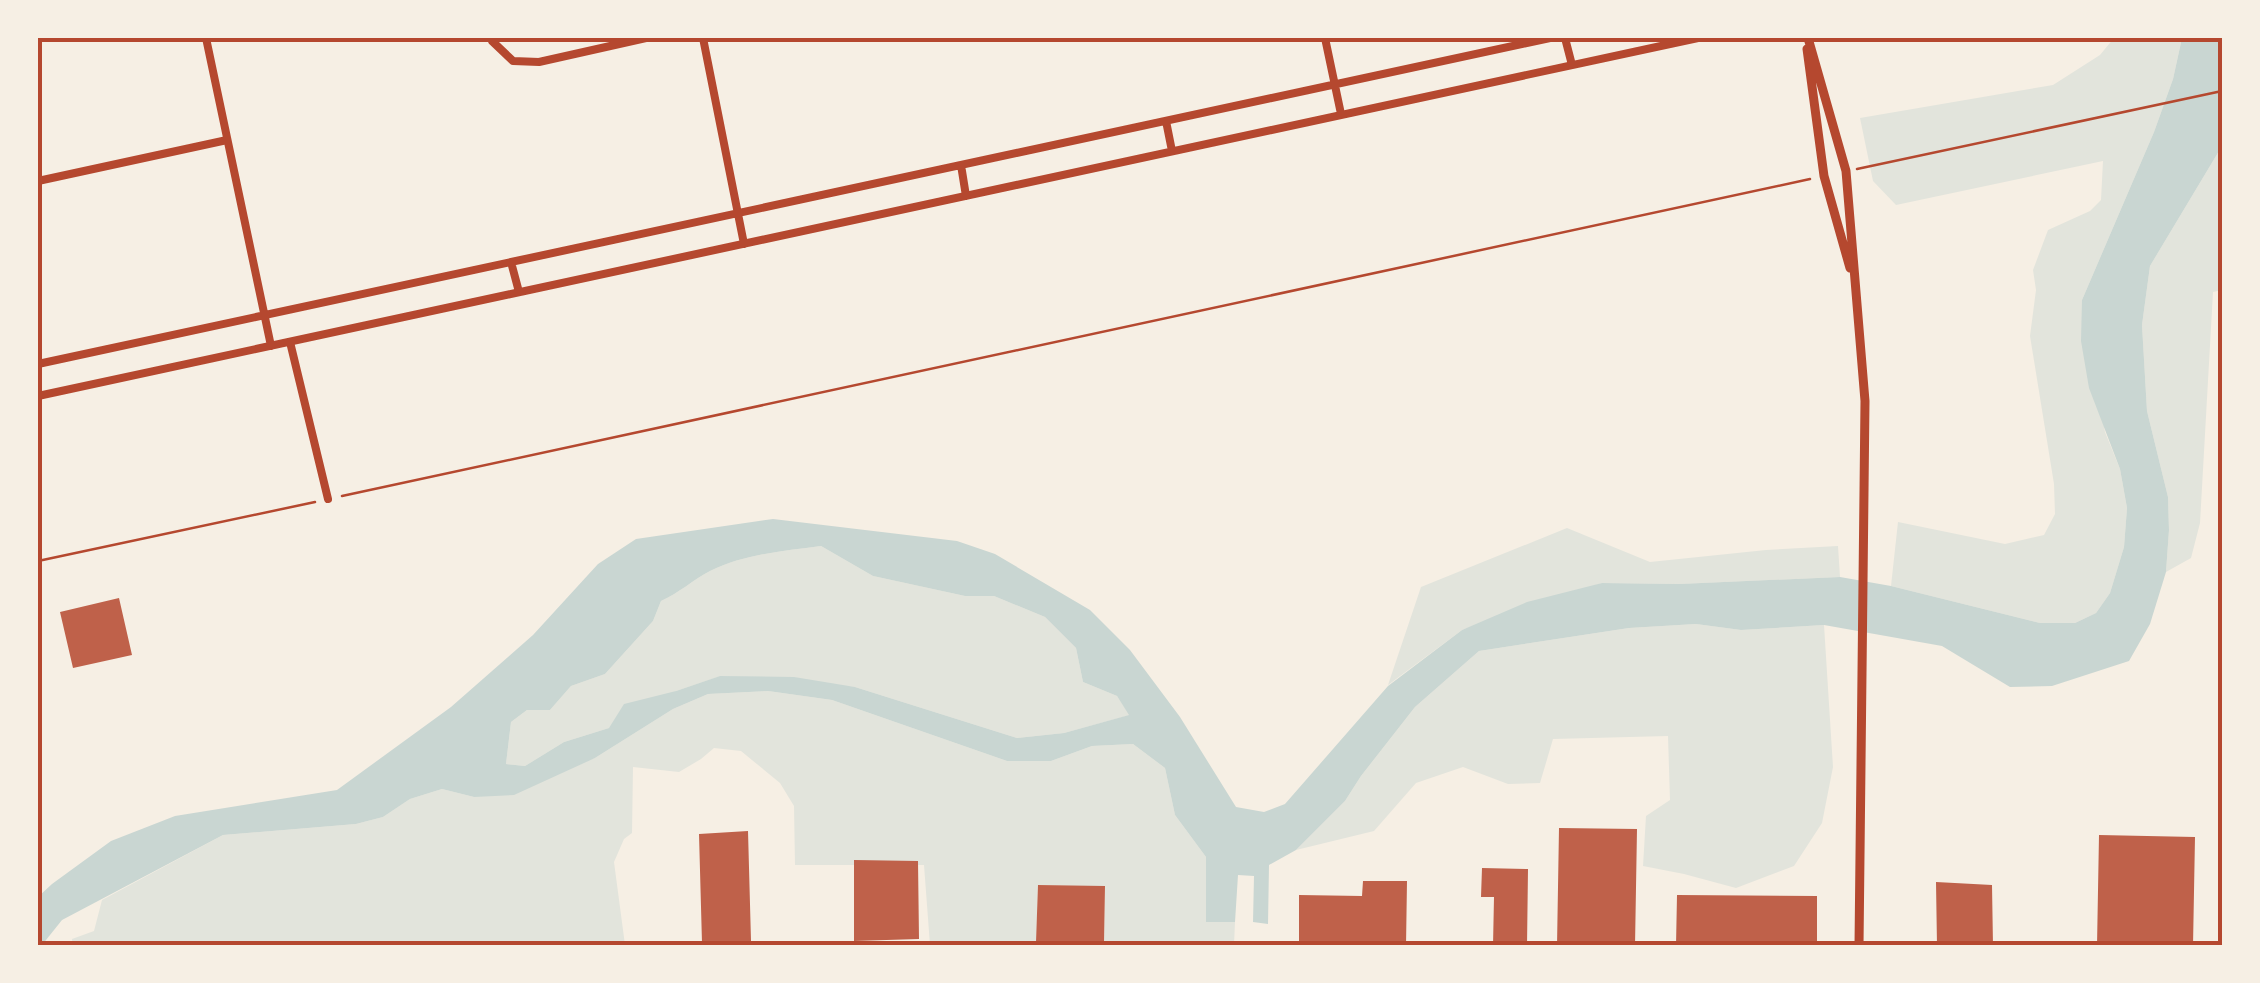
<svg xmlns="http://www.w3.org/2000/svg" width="2260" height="983" font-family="Inter,sans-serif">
<rect width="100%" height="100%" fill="#f6efe4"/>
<path fill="#e2e4dc" d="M2114 38H2182L2173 79 2154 132 2082 300 2105 432 2120 469 2127 508 2124 547 2110 593 2096 613 2075 623H2040L1891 586 1898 522 2005 544 2044 535 2055 514 2054 484 2030 336 2036 290 2033 270 2048 230 2090 211 2101 200 2103 161 1896 205 1873 181 1860 118 2053 85 2100 55Z
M2222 146V290L2213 292 2200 523 2191 558 2166 572 2169 530 2168 497 2147 411 2142 325 2150 266Z
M1567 528 1650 562 1766 550 1838 546 1840 577 1679 584 1602 583 1462 630 1388 685 1421 587Z
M821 546 873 576 965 596H994L1045 617 1076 648 1083 682 1117 696 1130 715 1064 733 1017 738 855 687 721 676 676 691 609 728 564 742 525 766 506 764 511 722 527 710H550L571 686 605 674 653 621 661 601C679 593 693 580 710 571 745 554 783 551 821 546Z
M1696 624 1741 630 1824 625 1833 767 1822 823 1794 866 1736 888 1684 874 1643 866 1646 816 1670 800 1668 736 1553 739 1540 783 1508 784 1463 767 1416 783 1374 831 1296 850 1345 801 1361 776 1415 707 1479 651 1629 628Z
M768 691 832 700 1007 761H1051L1092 746 1133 744 1165 768 1175 815 1206 857V921L1235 922 1234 945H1087V943H1104L1105 887 1038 885 1036 945H930L924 865H795L794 806 780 783 741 751 714 748 701 759 679 772 633 767 632 833 624 839 614 862 625 945 73 946 72 939 94 931 102 900 223 835 356 824 383 817 410 799 442 789 474 797 595 758 673 709 708 694Z"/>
<path fill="#c9d6d2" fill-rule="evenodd" d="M2182 38H2222V146L2150 266 2142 325 2147 411 2168 497 2169 530 2166 572 2150 624 2129 661 2052 686 2010 687 1942 646 1824 625 1741 630 1696 624 1629 628 1479 651 1415 707 1361 776 1345 801 1296 850 1269 865 1268 924 1253 922 1254 876 1238 875 1235 922H1206V857L1175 815 1165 768 1133 744 1092 746 1051 761H1007L832 700 768 691 708 694 673 709 595 758 514 795 474 797 442 789 410 799 383 817 356 824 223 835 62 920 42 945 38 946V897L52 884 111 841 175 816 337 790 451 707 533 635 598 564 636 539 773 519 957 541 995 554 1090 610 1130 650 1180 717 1236 807 1264 812 1285 804 1388 686 1462 630 1527 602 1602 583 1679 584 1840 577 1891 586 2040 623H2075L2096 613 2110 593 2124 547 2127 508 2120 469 2089 388 2081 341 2082 300 2154 132 2173 79ZM821 546 873 576 965 596H994L1045 617 1076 648 1083 682 1117 696 1129 715 1064 733 1017 738 855 687 794 677 720 676 676 691 624 704 609 728 564 742 525 766 506 764 511 722 527 710H550L571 686 605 674 653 621 661 601C679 593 693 580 710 571 745 554 783 551 821 546Z"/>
<path fill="#bf614a" d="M119 598 132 655 73 668 60 612Z
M1559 828 1637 829 1635 946H1557Z
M748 831 751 941 702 943 699 834Z
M2099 835 2195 837 2193 946H2097Z
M854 860 918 861 919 939 854 941Z
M1482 868 1528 869 1527 946H1493L1494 897H1481Z
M1363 881H1407L1406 946H1299V895L1362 896Z
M1936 882 1992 885 1993 946H1937Z
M1038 885 1105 886 1104 943 1036 942Z
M1677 895 1817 896V946H1676Z"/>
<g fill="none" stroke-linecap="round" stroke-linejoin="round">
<path stroke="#b5482f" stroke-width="2.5" d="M1857 169 2222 91
M342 496 1810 179
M38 561 315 502"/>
<path stroke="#b5482f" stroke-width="8" d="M206 38 271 346
M491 38 492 41 513 61 539 62 646 38
M703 38 744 244
M1325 38 1341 114
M1565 38 1572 65
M1166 121 1172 151
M961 165 966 196
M38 181 227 140
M511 262 519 292
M290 342 328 499
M38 364 1550 38
M38 396 1698 38"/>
<path stroke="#b5482f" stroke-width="9" d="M1808 38 1846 171 1865 401 1859 946
M1807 49 1824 176 1850 268"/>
</g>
<rect width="2260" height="983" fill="none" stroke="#f6efe4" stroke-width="80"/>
<rect x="40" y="40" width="2180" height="903" fill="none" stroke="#b5482f" stroke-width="4"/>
</svg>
